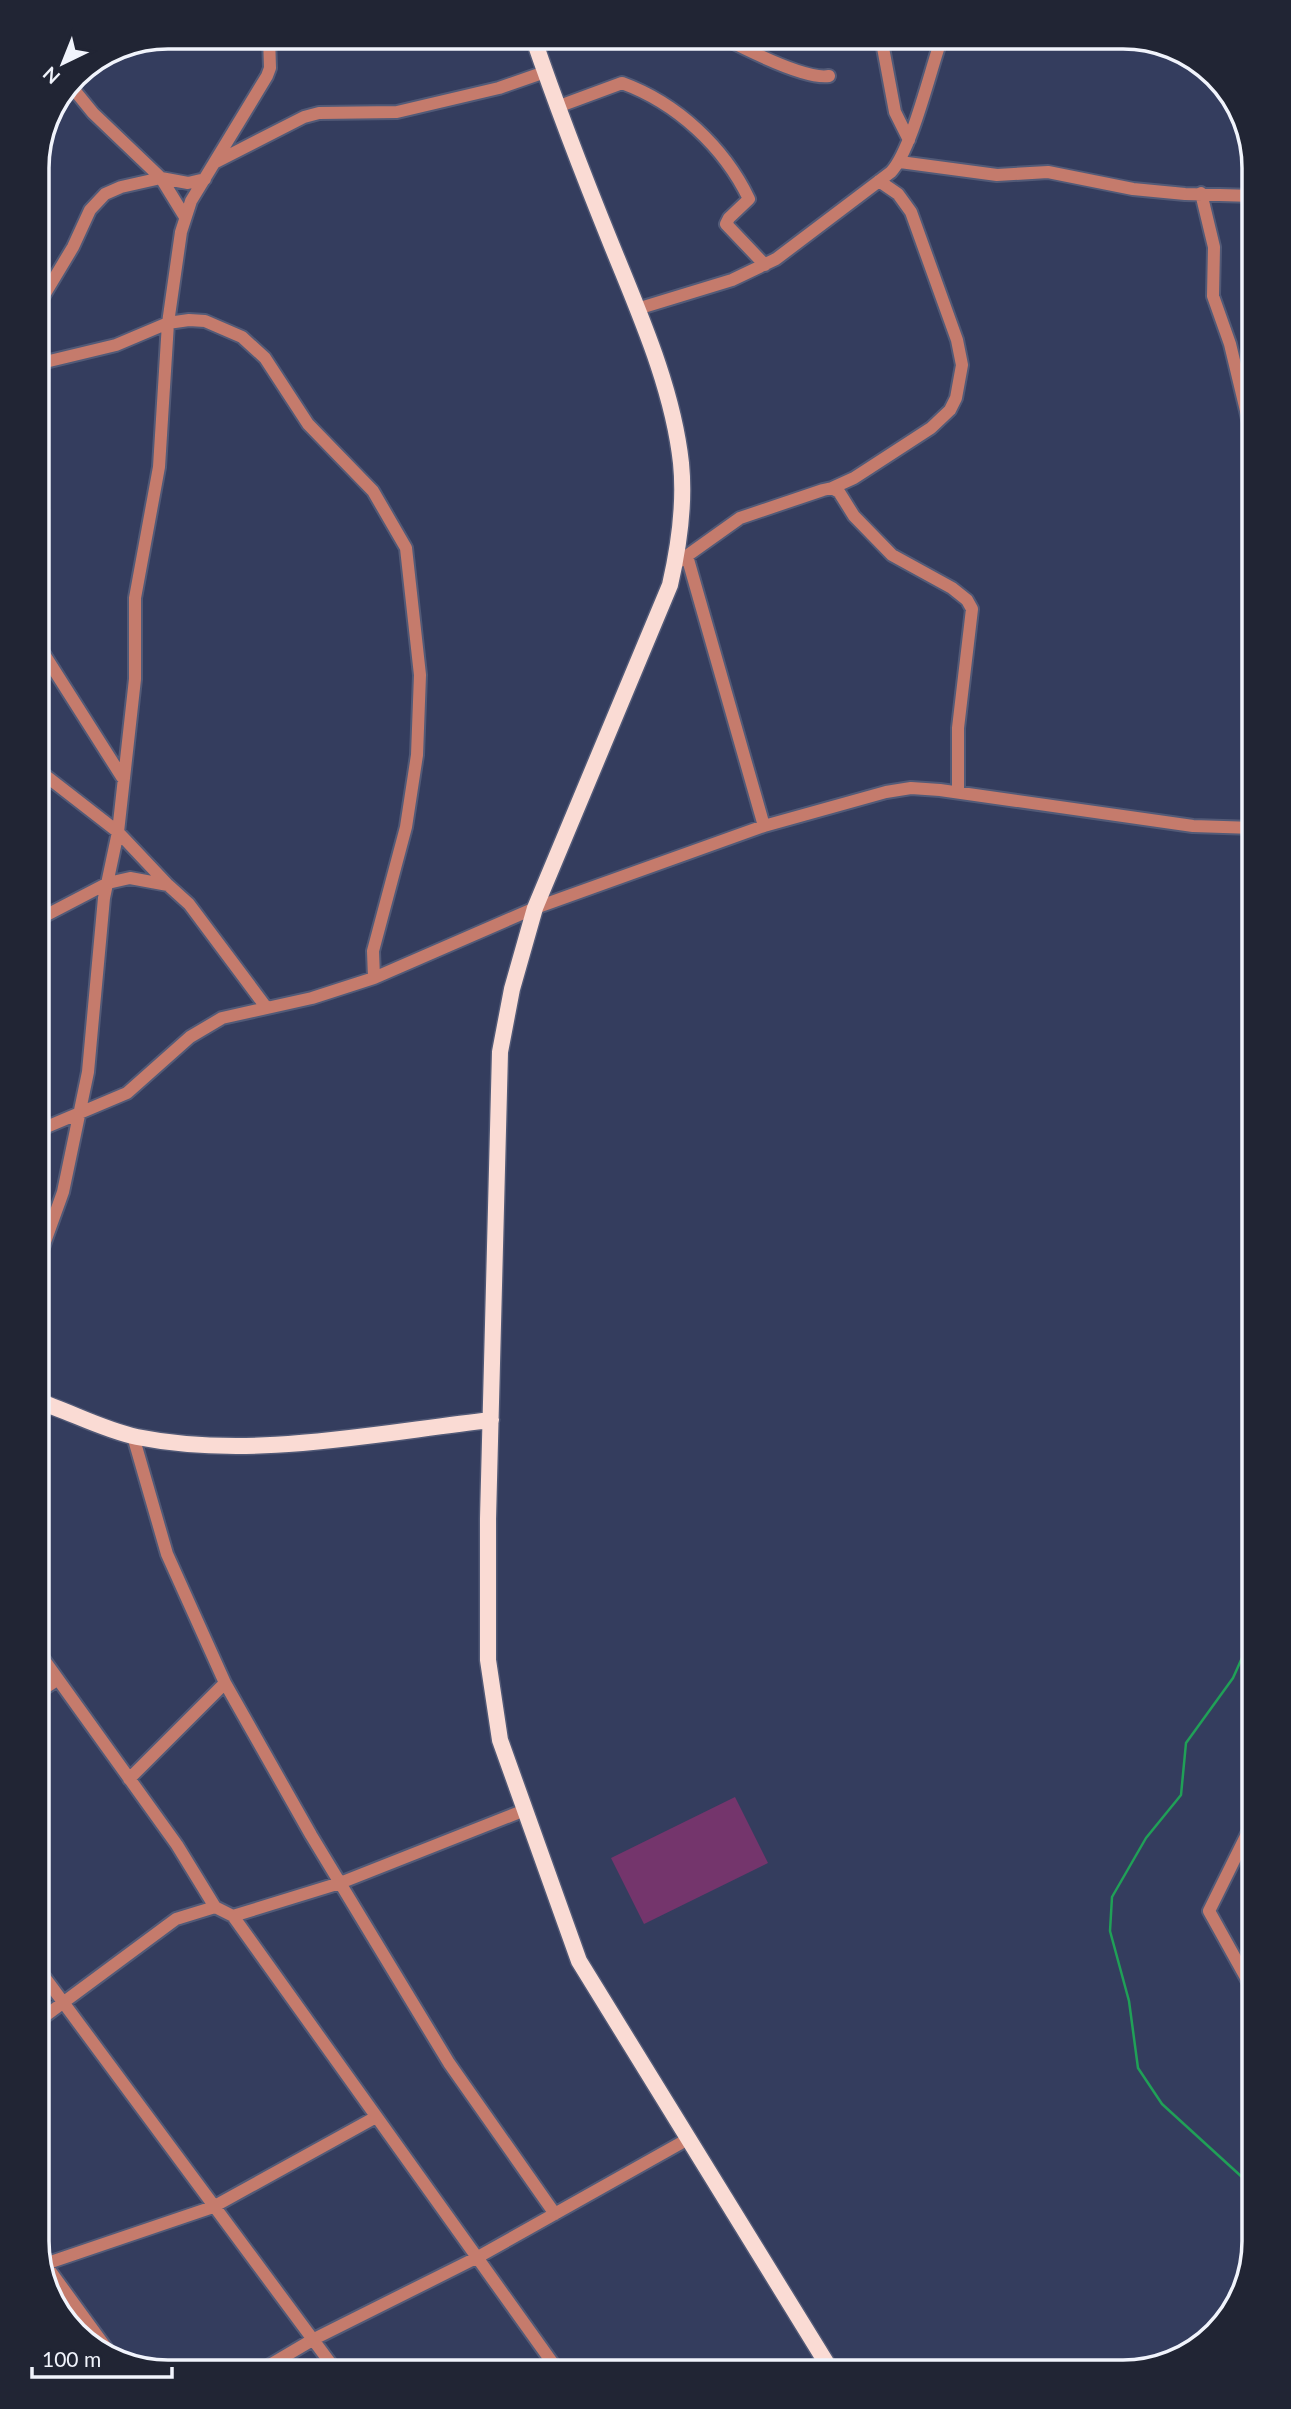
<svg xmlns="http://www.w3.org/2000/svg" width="1291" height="2409" font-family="Lato,sans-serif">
<rect width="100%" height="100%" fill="#343d5e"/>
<path fill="#74356c" d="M735 1797 768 1863 644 1924 611 1858Z"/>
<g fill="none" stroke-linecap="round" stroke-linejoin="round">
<path stroke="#20a057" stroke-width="2.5" d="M1254 1101C1246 1086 1243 1030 1254 1016
M1254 2188 1162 2104 1138 2068 1129 2001 1110 1931 1112 1897 1146 1838 1181 1795 1186 1743 1233 1678 1254 1631"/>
<defs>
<path id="minor" d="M722 37C745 49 805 80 829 76
M881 37 895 112 909 140
M71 86 93 113 161 178 185 217
M557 107 622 83C677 103 724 147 749 199L729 218 726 224 765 265
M216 162 304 117 319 113 397 112 499 88 545 72
M900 162 997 175 1048 172 1133 189 1185 194 1254 196
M1201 193 1214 247 1213 296 1230 344 1254 444
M37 307 73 247 90 210 105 194 121 187 161 178 188 183 205 179
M637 309 732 280 776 259 891 172C912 149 930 71 942 37
M37 364 116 345 168 323 189 320 205 321 242 337 265 358 308 424 373 491 406 548 420 675 417 755 406 827 373 951 374 978
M832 488 854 478 931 428 950 410 956 398 962 365 957 340 911 212 898 194 879 181
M687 556 764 826
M674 565 740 518 823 490 832 488 839 492 854 516 892 555 952 588 967 600 972 609 958 728V792
M37 643 122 777
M37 769 118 832 168 885
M37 920 108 883 130 878 168 885 189 904 266 1007
M37 1131 127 1093 190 1037 222 1018 312 998 374 978 535 908 764 826 886 792 911 788 940 790 1193 826 1254 828
M37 1264 63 1192 88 1072 104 898 118 832 135 679V598L159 467 168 323 181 232 191 201 267 76 270 68 269 37
M133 1436 167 1554 225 1683 311 1835 449 2063 555 2214
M37 1650 177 1845 215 1907 233 1916 559 2372
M37 1693 57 1680
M129 1779 225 1683
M233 1916 340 1883 525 1810
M37 1967 337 2372
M1254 1992 1209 1911 1254 1820
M37 2022 176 1919 215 1907
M40 2257 112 2356
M42 2265 213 2207 376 2117
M258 2372 314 2339 478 2257 688 2139"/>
<path id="major" d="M533 37C557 107 584 177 612 246 640 315 673 389 681 463 685 503 679 546 670 585L535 908 512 989 500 1052 488 1519V1660L500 1740 579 1961 832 2372
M37 1401C69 1411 103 1430 137 1437 252 1460 375 1433 491 1420"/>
</defs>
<use href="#minor" stroke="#525a77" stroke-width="16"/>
<use href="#major" stroke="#525a77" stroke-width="19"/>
<use href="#minor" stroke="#c57b6c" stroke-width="12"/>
<use href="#major" stroke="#fadbd4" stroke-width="16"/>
</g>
<path d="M0 0H1291V2409H0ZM168 49H1123A119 119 0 0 1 1242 168V2241A119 119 0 0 1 1123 2360H168A119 119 0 0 1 49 2241V168A119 119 0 0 1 168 49Z" fill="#212534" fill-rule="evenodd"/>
<path fill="none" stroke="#f1f4fc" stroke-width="3.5" d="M168 49H1123A119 119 0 0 1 1242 168V2241A119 119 0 0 1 1123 2360H168A119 119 0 0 1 49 2241V168A119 119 0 0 1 168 49Z"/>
<g transform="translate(63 63) rotate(223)" stroke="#212534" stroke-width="5" paint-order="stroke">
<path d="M0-5L12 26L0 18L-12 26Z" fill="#f1f4fc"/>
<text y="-10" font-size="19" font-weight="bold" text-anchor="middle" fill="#f1f4fc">N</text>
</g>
<path d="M32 2367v10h140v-10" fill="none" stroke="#f1f4fc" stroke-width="3.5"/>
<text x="42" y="2367" font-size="21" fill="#f1f4fc" stroke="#212534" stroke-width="5" paint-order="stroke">100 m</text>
</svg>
